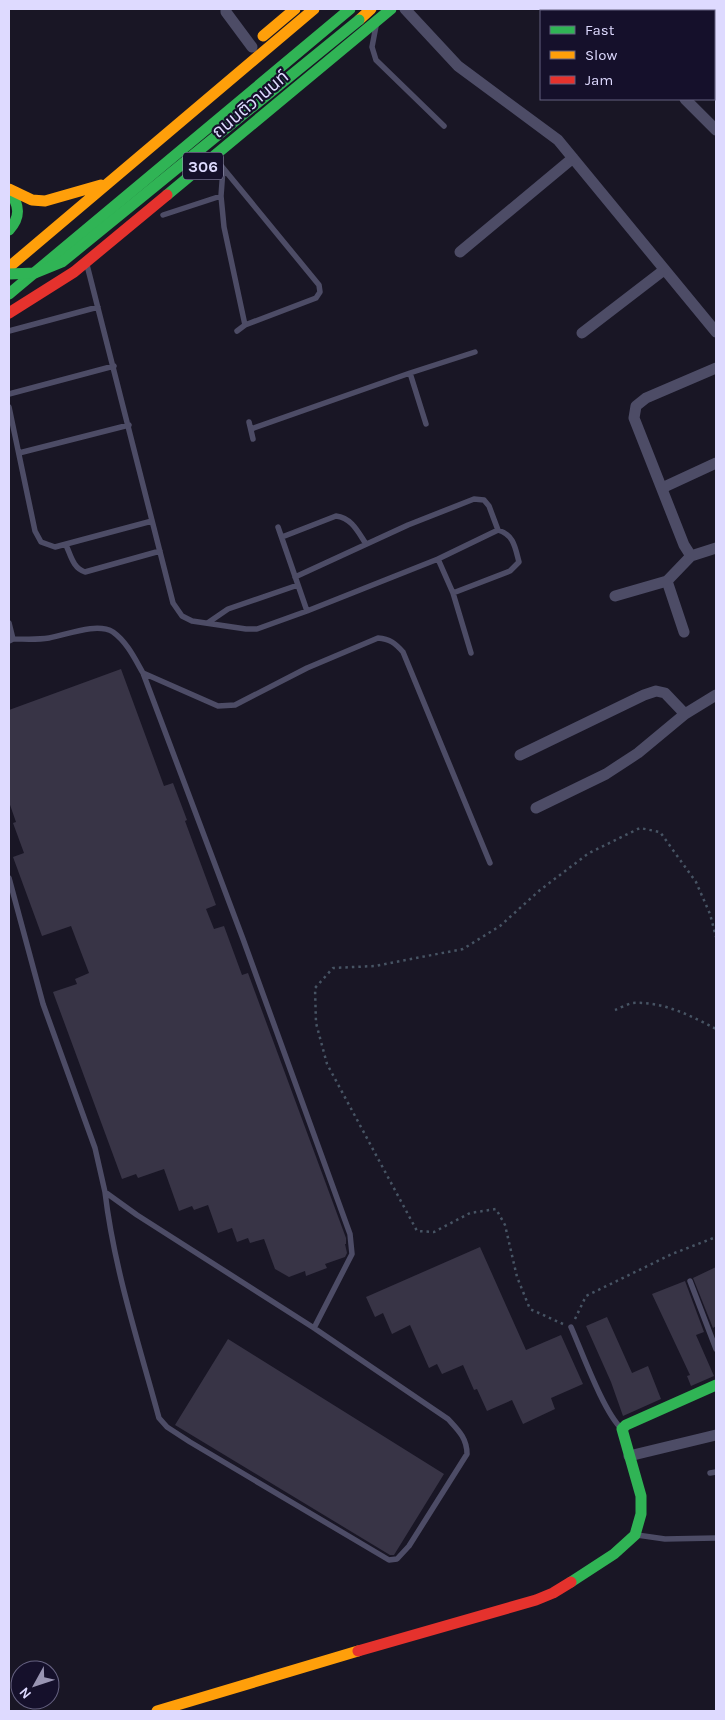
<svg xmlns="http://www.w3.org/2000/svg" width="725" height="1720" font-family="Karla,'Noto Sans Thai',sans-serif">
<rect width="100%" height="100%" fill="#191625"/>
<path fill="#383446" d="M121 669 164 786 173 783 187 820 185 821 216 905 206 909 214 929 224 926 242 975 248 973 346 1238V1244H345L347 1253 345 1257 325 1264 327 1268 306 1276 305 1271 289 1277 275 1269 264 1239 250 1243 248 1238 237 1242 232 1228 218 1233 208 1205 194 1210 192 1206 179 1211 164 1169 138 1178 136 1174 122 1179 53 992 77 984 75 979 89 973 71 926 42 936 13 857 24 853 13 823 16 822 9 802V710Z
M480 1247 526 1350 561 1335 583 1384 551 1398 555 1409 523 1424 512 1400 487 1411 477 1389 474 1390 463 1365 442 1374 437 1364 429 1368 410 1325 392 1334 383 1313 375 1317 366 1297Z
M716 1267V1326L713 1328 693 1278Z
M685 1281 704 1332 696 1335 714 1376 691 1386 687 1376 690 1375 652 1294Z
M607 1317 632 1373 648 1366 661 1399 623 1416 611 1382 586 1326Z
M228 1339 444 1474 394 1555H390L175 1425Z"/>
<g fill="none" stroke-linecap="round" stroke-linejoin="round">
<path stroke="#475464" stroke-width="2.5" stroke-dasharray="2.5 4" stroke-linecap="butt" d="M615 1010C620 1008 627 1004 633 1003 662 1001 692 1016 716 1029
M575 1319 586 1296 672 1254 716 1237
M563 1324 530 1309 517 1277 505 1225 496 1209 470 1213 434 1232 417 1231 327 1064 316 1023 315 988 333 968 375 966 463 949 500 926 540 890 589 853 640 828 660 832 696 882 710 914 716 937"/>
<path stroke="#4d4c66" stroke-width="5.5" d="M376 26 372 47 376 60 444 126
M214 157 319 285 320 292 316 298 245 325 237 331
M223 169 221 196 224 227 245 325
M163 215 221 196
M87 265 173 603 182 616 192 621 246 629H257L307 611 438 559 453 593 471 653
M9 331 98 307
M410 373 426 424
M9 394 114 366
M9 407 35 531 41 542 55 547 152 521
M249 422 253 439
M251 429 410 373 475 352
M19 453 129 425
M278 527 307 611
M282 537 336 516C352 518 358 532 366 544
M66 545C71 556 73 568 85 572L160 551
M438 559 498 530C514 535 515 547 519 562L510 571 453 593
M295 577 408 525 474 499 484 500 489 506 498 530
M209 622 228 609 298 585
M9 623 13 639 9 641
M13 639C25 639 37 640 49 638 66 635 97 622 113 632 127 642 135 659 143 673L243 939 350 1234 352 1254 314 1328
M143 673 218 706 235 705 307 668 378 638C390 639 395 643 403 652L490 863
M9 878 43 1004 95 1148 105 1192 137 1215 314 1328 448 1419C458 1430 467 1438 467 1454L409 1546 397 1559 389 1560 190 1442 167 1427 159 1418C139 1344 114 1269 105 1192
M690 1281 716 1349
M571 1327C582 1352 604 1413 622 1429
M710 1473 716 1472
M637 1535 665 1539 716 1538"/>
<path stroke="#4d4c66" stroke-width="11" d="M226 9V12L252 47
M405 9 458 66 558 140 716 332
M596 9 598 11
M685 99 716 130
M460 252 573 158
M582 333 664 270
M662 488 716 463
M691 556 684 545 634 418 636 406 646 398 716 368
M615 596 667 581
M684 632 667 581 691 556 716 548
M520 755 644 695 656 691 665 693 685 714
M536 808 606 774 638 753 685 714 716 695
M629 1456 716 1435"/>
<path stroke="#30b455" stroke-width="11" d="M9 191C20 205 21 217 9 230
M167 195 391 9
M9 294 350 9
M571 1582 614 1554 635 1535 641 1514V1496L622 1429 626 1425 716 1385"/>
<path stroke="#ff9f0a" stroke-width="11" d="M359 20 371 9
M263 36 295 9
M9 189 32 200 45 201 101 185
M9 267 314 9
M157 1711 358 1651"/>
<path stroke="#e5322d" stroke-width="11" d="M9 313 74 272 167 195
M358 1651 536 1600 553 1593 571 1582"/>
<path stroke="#30b455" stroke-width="11" d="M9 274 35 273 62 262 359 20"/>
</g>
<g text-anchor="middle" stroke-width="4.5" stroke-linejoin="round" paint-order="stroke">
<rect fill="#15102b" stroke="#a29dbf" stroke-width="1" x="183" y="152.5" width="40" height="27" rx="4"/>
<g font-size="16" font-weight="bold" fill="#dedaff">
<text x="203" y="172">306</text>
</g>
<g font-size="18" fill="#dedaff" stroke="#15102b">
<text transform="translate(250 104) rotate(-40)" y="6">ถนนติวานนท์</text>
</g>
</g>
<rect width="725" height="1720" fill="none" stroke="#dedaff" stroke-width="20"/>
<rect x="540" y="10" width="175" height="90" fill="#15102b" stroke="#656180"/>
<rect x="550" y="26" width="25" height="8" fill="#30b455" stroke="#656180"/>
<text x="585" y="35" font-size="15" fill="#dedaff">Fast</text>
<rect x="550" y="51" width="25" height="8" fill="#ff9f0a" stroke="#656180"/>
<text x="585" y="60" font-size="15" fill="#dedaff">Slow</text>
<rect x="550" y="76" width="25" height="8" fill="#e5322d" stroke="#656180"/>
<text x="585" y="85" font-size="15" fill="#dedaff">Jam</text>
<g transform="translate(35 1685) rotate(230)"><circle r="24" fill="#15102b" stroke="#656180"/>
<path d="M0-4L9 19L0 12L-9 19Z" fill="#9995b3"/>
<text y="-8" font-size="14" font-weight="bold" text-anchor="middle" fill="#dedaff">N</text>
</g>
</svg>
